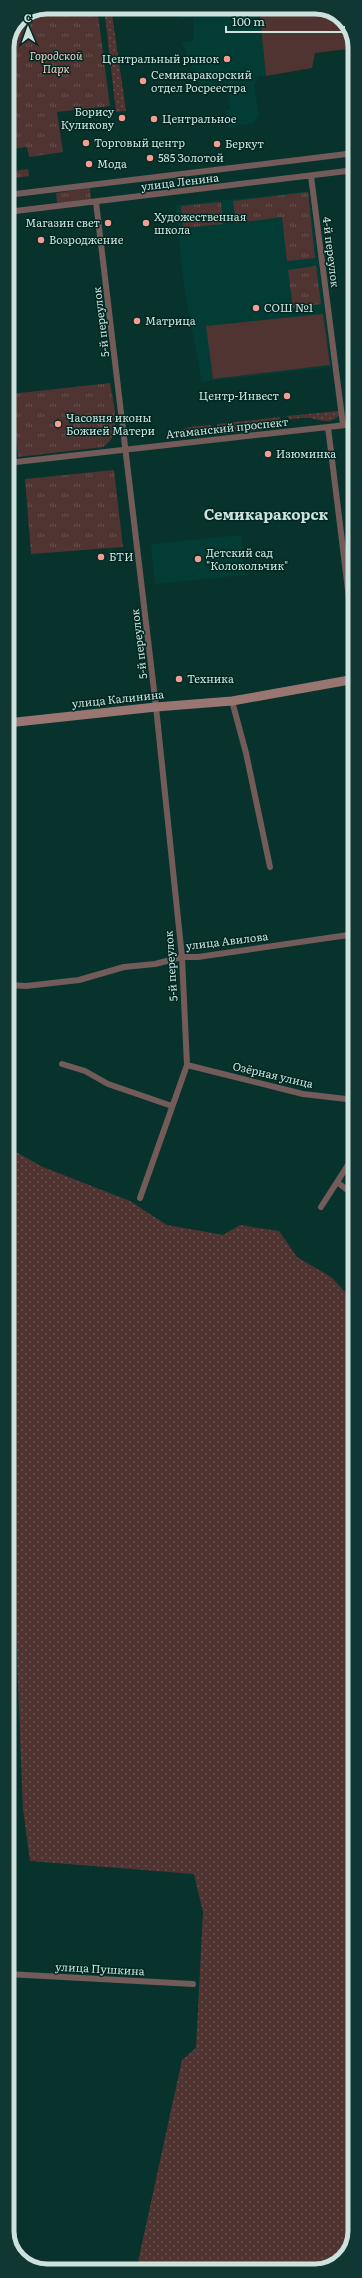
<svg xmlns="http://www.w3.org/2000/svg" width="362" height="2278" font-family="Literata,serif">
<defs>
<pattern id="grass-dots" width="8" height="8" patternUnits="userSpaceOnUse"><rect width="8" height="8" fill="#503431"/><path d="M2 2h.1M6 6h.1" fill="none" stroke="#68514e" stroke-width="1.8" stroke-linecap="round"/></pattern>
<pattern id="park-tufts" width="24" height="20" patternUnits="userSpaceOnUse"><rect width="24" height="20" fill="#503431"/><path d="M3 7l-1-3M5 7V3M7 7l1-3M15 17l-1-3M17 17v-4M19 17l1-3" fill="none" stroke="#68514e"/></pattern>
</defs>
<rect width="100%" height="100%" fill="#08322c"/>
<path fill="#033c35" d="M178 7H259L266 76H259L254 85 259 115 254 123 228 128 226 110H230L226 83 204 86 205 91 202 92 182 42 194 41 193 17 180 18Z
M309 191 332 367 202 382 183 281 176 205Z
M241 535 245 575 155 584 151 544Z"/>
<path fill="url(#grass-dots)" d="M104 7H111L126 111 116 112Z
M339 411 340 415C329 425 322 420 310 418 304 417 296 419 290 419L287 416Z
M280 417 281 422 262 430 222 434 217 429V424Z
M211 425 212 429 204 436 175 438V432L189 427Z
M7 1147 43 1167 130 1201 167 1225 223 1235 240 1225 279 1231 297 1257 331 1277 355 1302V2231L345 2257 320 2271H136L182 2060 196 2048 203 1912 194 1874 30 1861 23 1809 12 1533 7 1532Z
M17 2255 90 2271C71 2271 27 2275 17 2255Z"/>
<path fill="url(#park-tufts)" d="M47 7H97L110 106 57 112 63 152 29 157 27 147 11 149 7 135V47L19 19Z
M28 169 29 176 15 178 14 171Z
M90 188 91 199 57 203 56 193Z
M308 192 315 258 287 261 282 217 236 223 233 201Z
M221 202 223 224 183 228 181 206Z
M316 266 321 304 293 308 288 270Z
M110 383C113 404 124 434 103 447L18 457 11 394Z
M114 470 123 547 31 554 25 479Z"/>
<path fill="#503431" d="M259 7H320L343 19 355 42V48L315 53 312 68 266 76Z
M323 314 330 365 213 379 206 326Z"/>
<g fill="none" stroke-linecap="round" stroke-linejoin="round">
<path stroke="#725b59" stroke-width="6" d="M311 176 343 425
M7 195 355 153
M96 202 156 707 182 957 187 1065 140 1198
M7 212 355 170
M328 427 355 647
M7 463 355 424
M232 701 246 753 270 867
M7 985 26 986 79 980 124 967 155 964 182 957H198L355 934
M62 1064 85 1071 108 1084 172 1106
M187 1065 303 1094 355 1100
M337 1182 355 1196
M321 1207 355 1154
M7 1974 193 1984"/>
<path stroke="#9a7672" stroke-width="9" d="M7 723 156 707 232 701 355 679"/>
</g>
<g fill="#f59c93" stroke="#002822" stroke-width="1.5">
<circle cx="227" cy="59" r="4"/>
<circle cx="143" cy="81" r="4"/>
<circle cx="122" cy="118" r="4"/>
<circle cx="154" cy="119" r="4"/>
<circle cx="86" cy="143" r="4"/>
<circle cx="217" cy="144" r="4"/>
<circle cx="150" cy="158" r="4"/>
<circle cx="89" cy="164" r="4"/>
<circle cx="108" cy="223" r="4"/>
<circle cx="146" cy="223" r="4"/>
<circle cx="41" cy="240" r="4"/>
<circle cx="256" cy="308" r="4"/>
<circle cx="137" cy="321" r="4"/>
<circle cx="287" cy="396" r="4"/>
<circle cx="58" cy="424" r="4"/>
<circle cx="268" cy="454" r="4"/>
<circle cx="101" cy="557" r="4"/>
<circle cx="198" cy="559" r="4"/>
<circle cx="179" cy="679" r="4"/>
</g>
<g text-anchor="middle" stroke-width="3" stroke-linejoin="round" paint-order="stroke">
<g font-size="11" font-style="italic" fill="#f8c6c0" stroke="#002822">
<text x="56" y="60">Городской<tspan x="56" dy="13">Парк</tspan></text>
</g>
<g font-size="11" fill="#cde2dd" stroke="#002822" text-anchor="start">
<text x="219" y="63" text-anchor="end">Центральный рынок</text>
<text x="151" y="79">Семикаракорский<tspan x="151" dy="13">отдел Росреестра</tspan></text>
<text x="114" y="116" text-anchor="end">Борису<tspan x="114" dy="13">Куликову</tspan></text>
<text x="162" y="123">Центральное</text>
<text x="94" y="147">Торговый центр</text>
<text x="225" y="148">Беркут</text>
<text x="158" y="162">585 Золотой</text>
<text x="97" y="168">Мода</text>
<text x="154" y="221">Художественная<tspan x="154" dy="13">школа</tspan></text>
<text x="100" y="227" text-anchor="end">Магазин свет</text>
<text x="49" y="244">Возроджение</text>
<text x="264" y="312">СОШ №1</text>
<text x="145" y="325">Матрица</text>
<text x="279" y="400" text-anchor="end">Центр-Инвест</text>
<text x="66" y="422">Часовня иконы<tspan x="66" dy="13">Божией Матери</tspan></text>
<text x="276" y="458">Изюминка</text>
<text x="206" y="557">Детский сад<tspan x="206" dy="13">"Колокольчик"</tspan></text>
<text x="109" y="561">БТИ</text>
<text x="187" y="683">Техника</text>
</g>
<g font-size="11" fill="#cde2dd" stroke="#002822">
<text transform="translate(180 182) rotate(-7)" y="4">улица Ленина</text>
<text transform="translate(331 252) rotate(83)" y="4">4-й переулок</text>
<text transform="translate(101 322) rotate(-97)" y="4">5-й переулок</text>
<text transform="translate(227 428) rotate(-6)" y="4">Атаманский проспект</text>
<text transform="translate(139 644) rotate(-97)" y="4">5-й переулок</text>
<text transform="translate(118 699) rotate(-6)" y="4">улица Калинина</text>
<text transform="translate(227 941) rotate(-7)" y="4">улица Авилова</text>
<text transform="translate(171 966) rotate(-94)" y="4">5-й переулок</text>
<text transform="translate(273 1075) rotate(13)" y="4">Озёрная улица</text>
<text transform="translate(100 1969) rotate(3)" y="4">улица Пушкина</text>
</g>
<g font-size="15" font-weight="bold" fill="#cde2dd" stroke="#002822">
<text x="266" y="520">Семикаракорск</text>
</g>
</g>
<path d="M0 0H362V2278H0ZM47 14H315A33 33 0 0 1 348 47V2231A33 33 0 0 1 315 2264H47A33 33 0 0 1 14 2231V47A33 33 0 0 1 47 14Z" fill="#103731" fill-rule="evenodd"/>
<path fill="none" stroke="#cde2dd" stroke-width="5" d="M47 14H315A33 33 0 0 1 348 47V2231A33 33 0 0 1 315 2264H47A33 33 0 0 1 14 2231V47A33 33 0 0 1 47 14Z"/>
<g transform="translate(28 28) rotate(358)" stroke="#002822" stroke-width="3" paint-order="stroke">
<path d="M0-3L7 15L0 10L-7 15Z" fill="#cde2dd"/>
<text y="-6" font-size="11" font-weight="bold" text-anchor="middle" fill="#cde2dd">С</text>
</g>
<path d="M226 26v6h118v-6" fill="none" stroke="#cde2dd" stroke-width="2"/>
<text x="232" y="26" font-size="12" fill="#cde2dd" stroke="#002822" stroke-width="3" paint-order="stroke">100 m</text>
</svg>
